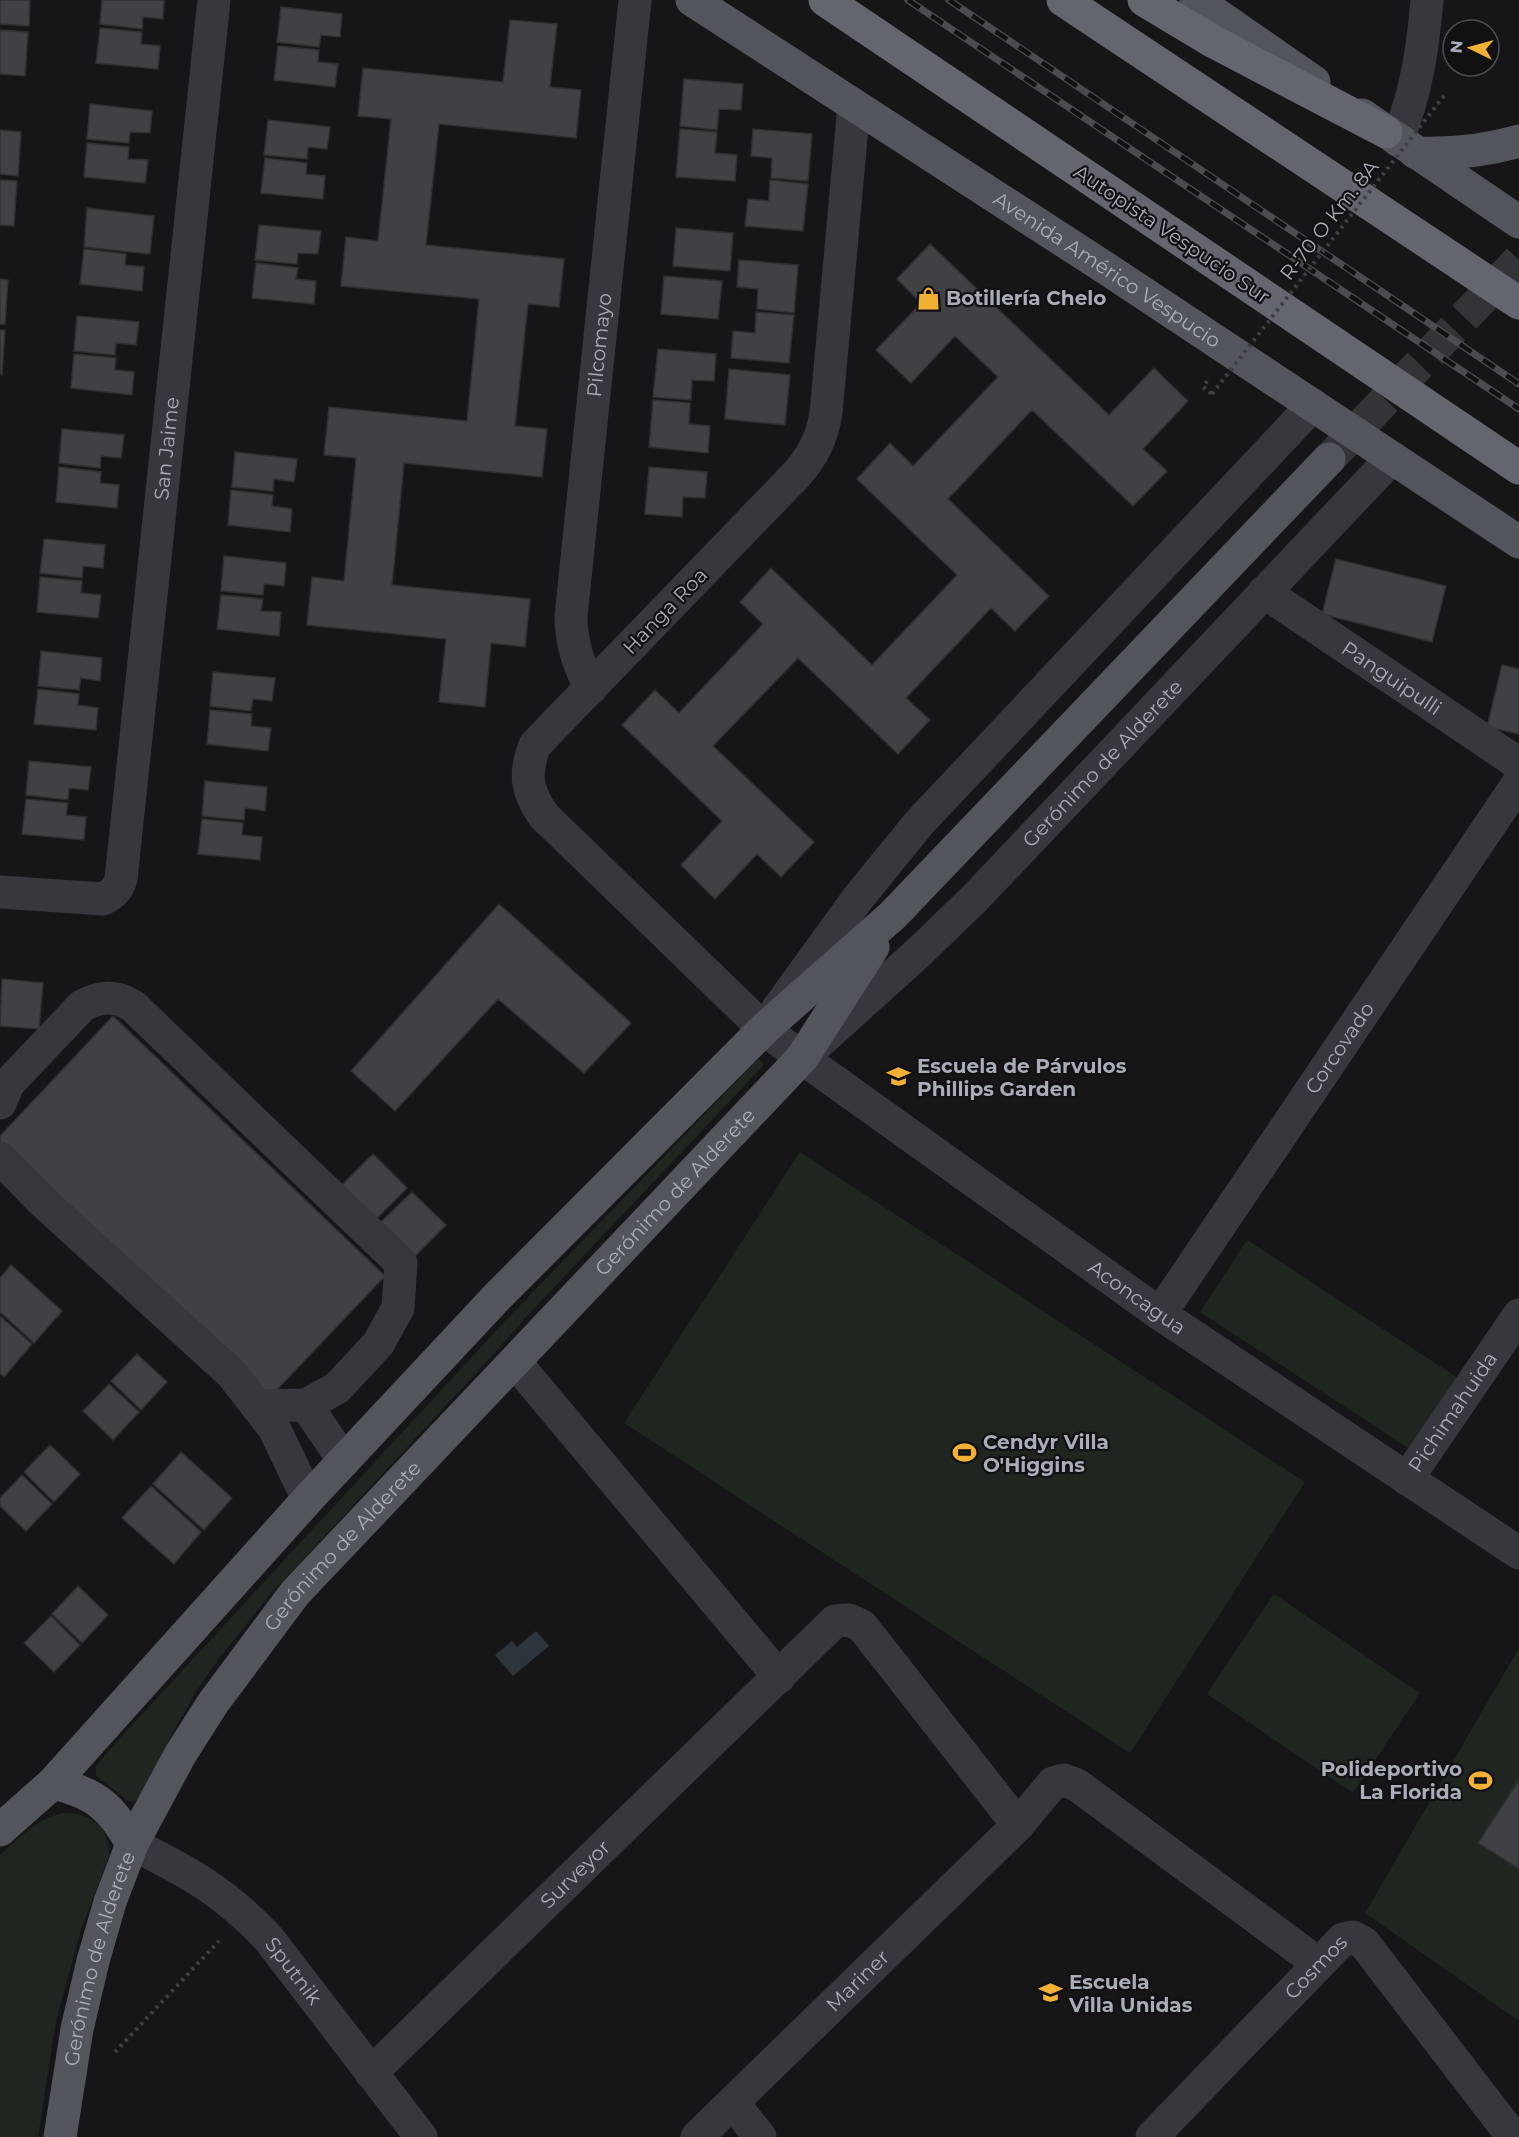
<svg xmlns="http://www.w3.org/2000/svg" width="1519" height="2137" font-family="Montserrat,sans-serif">
<rect width="100%" height="100%" fill="#161618"/>
<path fill="#1e261f" d="M758 1059 763 1062V1066L526 1317 492 1356 269 1596 221 1656 199 1687 178 1723 138 1799 133 1802 128 1801 99 1778 96 1775V1766L120 1738 505 1321Z
M800 1152 1305 1482 1130 1753 624 1423Z
M1247 1240 1458 1378 1411 1450 1200 1312Z
M1274 1594 1420 1693 1353 1793 1207 1694Z
M1519 1648V2021L1365 1913Z
M63 1813C91 1813 110 1827 109 1856L81 1930 56 2021 38 2137H0V1855C20 1837 37 1819 63 1813Z"/>
<path fill="#2c353c" d="M536 1631 549 1646 513 1676 495 1655 512 1641 517 1647Z"/>
<path fill="#404145" stroke="#303034" stroke-width="1.5" d="M0 0H30L29 26 0 24Z
M102 0H164L163 19 143 17 142 29 100 24Z
M281 7 342 14 340 37 321 35 319 47 277 42Z
M510 20 557 24 550 87 581 90 576 138 439 124 426 245 564 259 559 307 528 304 515 426 547 429 542 477 404 463 392 585 530 599 525 647 491 643 485 707 439 702 446 639 307 625 312 577 344 581 356 458 324 455 329 407 467 421 479 299 341 286 346 237 378 241 391 119 358 116 363 68 503 82Z
M100 28 142 32 141 44 160 46 158 69 96 63Z
M0 30 28 32 25 76 0 74Z
M278 46 319 50 318 62 338 64 335 87 274 80Z
M684 79 743 84 741 110 719 109 717 130 680 126Z
M90 104 152 111 150 133 130 132 129 143 87 139Z
M268 120 330 127 327 149 308 147 307 159 264 155Z
M680 129 717 132 715 153 737 155 735 181 676 177Z
M753 129 812 134 808 181 771 178 772 158 751 156Z
M0 130 21 132 18 176 0 174Z
M87 143 129 147 128 159 148 160 145 183 84 177Z
M265 158 307 163 306 174 325 176 323 199 261 193Z
M0 180 17 181 14 226 0 225Z
M770 180 808 184 803 231 745 226 748 199 769 201Z
M87 208 154 216 150 254 84 247Z
M259 225 321 231 318 254 298 253 297 264 255 260Z
M676 228 733 233 730 271 673 266Z
M930 244 1109 415 1154 368 1188 401 1143 449 1167 471 1133 506 1032 410 948 499 1049 596 1015 631 991 608 906 698 930 720 898 754 798 658 713 746 814 842 781 877 757 854 715 899 681 865 722 821 622 725 655 690 679 713 763 624 740 602 771 568 872 665 957 575 857 479 890 443 913 466 998 377 955 336 911 383 876 350 921 303 897 279Z
M84 249 126 254 125 265 144 267 142 291 80 284Z
M739 260 798 265 794 313 757 309 758 289 737 287Z
M256 263 298 268 296 279 316 281 314 304 252 298Z
M664 276 722 281 718 319 661 314Z
M0 279 8 280 5 324H0Z
M756 312 794 315 789 363 731 358 733 331 755 333Z
M77 316 139 322 136 345 116 343 115 355 74 351Z
M0 330H5L2 375 0 374Z
M658 349 716 354 714 381 692 380 691 400 653 397Z
M74 354 116 358 115 370 134 372 132 395 71 388Z
M729 369 790 375 785 425 725 419Z
M653 400 690 403 689 424 710 426 708 453 649 447Z
M62 429 124 435 121 458 101 456 100 468 59 463Z
M235 452 297 459 294 482 274 479 273 491 232 487Z
M59 467 101 472 100 483 119 485 117 508 56 502Z
M649 467 707 472 705 498 683 497 682 517 645 514Z
M231 490 273 495 272 506 292 509 290 532 228 525Z
M44 539 105 545 103 568 83 566 82 578 40 573Z
M224 556 286 563 284 586 264 584 263 595 221 591Z
M1336 559 1446 586 1432 642 1322 614Z
M40 577 82 581 81 593 101 595 98 618 37 612Z
M221 595 263 599 261 611 281 612 279 636 217 629Z
M41 651 102 658 100 681 81 678 79 690 38 686Z
M1502 665 1519 669V734L1487 727Z
M213 672 275 678 272 701 253 699 251 711 210 706Z
M38 689 79 694 78 705 98 708 96 730 34 724Z
M210 710 252 714 251 726 271 728 268 751 207 744Z
M29 761 91 767 88 790 69 788 68 800 26 795Z
M205 781 267 787 265 811 245 808 244 820 202 816Z
M26 799 68 803 66 815 86 817 84 840 22 834Z
M202 819 243 823 242 835 262 837 260 860 198 854Z
M499 904 631 1023 584 1073 498 999 395 1111 351 1071Z
M2 979 43 983 39 1029 0 1026Z
M113 1016 385 1276 269 1398 0 1141V1136Z
M373 1154 407 1188 374 1221 340 1187Z
M412 1192 446 1225 412 1259 378 1225Z
M11 1265 62 1311 34 1343 0 1312V1278Z
M0 1316 32 1344 4 1377 0 1373Z
M137 1354 167 1382 141 1410 111 1381Z
M109 1384 139 1412 113 1440 83 1411Z
M50 1445 80 1474 54 1502 24 1472Z
M181 1452 232 1498 204 1530 153 1484Z
M22 1475 52 1504 26 1531 0 1506V1498Z
M151 1486 201 1532 174 1564 122 1518Z
M78 1586 108 1615 82 1643 52 1614Z
M51 1616 80 1645 54 1672 24 1643Z
M1519 1780V1869L1478 1843Z"/>
<g fill="none" stroke-linecap="round" stroke-linejoin="round">
<path stroke="#333438" stroke-width="33" stroke-dasharray="33 16" stroke-linecap="butt" d="M1329 459 1519 260"/>
<path stroke="#3d3f44" stroke-width="4" stroke-dasharray="3 4.5" stroke-linecap="butt" d="M1207 381 1203 387 1212 394
M115 2052 219 1941"/>
<g stroke="#37383d" stroke-width="33">
<path id="s1" d="M854 105 826 413C822 438 813 456 796 475L535 745C524 773 526 791 544 816L764 1029 802 1058 1160 1314 1519 1553"/>
<path d="M1397 140C1416 95 1423 48 1427 0"/>
<path id="s2" d="M1264 592 1519 764"/>
<path id="s3" d="M591 688C578 665 571 643 571 616L635 0"/>
<path id="s4" d="M0 892 103 899C113 894 118 889 121 879L214 0"/>
<path d="M777 1010 858 898 920 822 1313 405"/>
<path id="s5" d="M816 1045 918 953 975 898 1392 458"/>
<path d="M0 1103 8 1084 82 1006C100 996 115 995 133 1006L401 1263 398 1308 378 1344 337 1388 306 1405 257 1406"/>
<path d="M0 1158 41 1200 232 1374 274 1428 308 1499"/>
<path id="s6" d="M1160 1314 1519 782"/>
<path d="M515 1362 779 1677"/>
<path d="M306 1405 344 1461"/>
<path id="s7" d="M1407 1479 1519 1315"/>
<path id="s8" d="M132 1844C189 1872 225 1892 269 1939L421 2137"/>
<path id="s9" d="M371 2073 835 1621 849 1620 862 1626 1018 1825"/>
<path d="M733 2103 760 2137"/>
<path id="s10" d="M697 2137 1018 1825 1053 1783 1064 1780 1077 1785 1319 1964"/>
<path id="s11" d="M1152 2137 1343 1939 1353 1937 1364 1943 1513 2137"/>
</g>
<g stroke="#53555c" stroke-width="33">
<path id="s12" d="M692 0 1107 269 1519 542"/>
<path d="M1196 0 1314 82"/>
<path d="M1362 115 1519 222"/>
<path d="M1416 153C1451 154 1485 151 1519 141"/>
<path d="M53 1783C95 1793 112 1807 132 1844"/>
<path d="M0 1830 53 1783 308 1499 496 1298 764 1029 893 915 1329 459"/>
<path id="s13" d="M60 2137 77 2029 93 1961 110 1902 132 1844 180 1755 213 1703 295 1593 802 1058 873 947"/>
</g>
<path stroke="#63666e" stroke-width="33" d="M825 0 1519 468
M1063 0 1519 303
M1144 0 1214 42 1386 132"/>
<defs>
<path id="rail" d="M908 0 1519 409
M949 0 1519 384"/>
</defs>
<use href="#rail" stroke="#4a4c52" stroke-width="7"/>
<use href="#rail" stroke="#111113" stroke-width="4.5" stroke-dasharray="14" stroke-linecap="butt"/>
<path stroke="#3d3f44" stroke-width="4" stroke-dasharray="3 4.5" stroke-linecap="butt" d="M1212 394 1447 92"/>
</g>
<defs>
<symbol id="shop-bare" viewBox="-9 -9 18 18"><path d="M-5-2.5h2.3a2.7 3.5 0 0 1 5.4 0H5L5.5 6h-11ZM-1.5-2.5h3a1.5 2.3 0 0 0-3 0Z" fill="#f2b134" stroke="#111113" stroke-width="2.5" paint-order="stroke"/></symbol>
<symbol id="school-bare" viewBox="-9 -9 18 18"><path d="M0-5L7-2L0 1L-7-2ZM-4 1L0 2.5L4 1V4Q0 6-4 4Z" fill="#f2b134" stroke="#111113" stroke-width="2.5" paint-order="stroke"/></symbol>
<symbol id="stadium-bare" viewBox="-9 -9 18 18"><path d="M0-5a6.5 5 0 1 0 0 10a6.5 5 0 1 0 0-10ZM-3.5-1.8h7v3.6h-7Z" fill="#f2b134" stroke="#111113" stroke-width="2.5" paint-order="stroke"/></symbol>
</defs>
<g fill-rule="evenodd">
<use href="#shop-bare" x="912" y="282" width="33" height="33"/>
<use href="#school-bare" x="882" y="1060" width="33" height="33"/>
<use href="#stadium-bare" x="948" y="1436" width="33" height="33"/>
<use href="#stadium-bare" x="1464" y="1764" width="33" height="33"/>
<use href="#school-bare" x="1034" y="1976" width="33" height="33"/>
</g>
<g text-anchor="middle" stroke-width="4.5" stroke-linejoin="round" paint-order="stroke">
<g font-size="20" fill="#a8adb8" stroke="#111113">
<text transform="translate(1329 220) rotate(-52)" y="7">R-70 O Km. 8A</text>
<text transform="translate(1172 234) rotate(34)" y="7">Autopista Vespucio Sur</text>
<text dy="7" stroke="none"><textPath href="#s12" startOffset="495">Avenida Américo Vespucio</textPath></text>
<text dy="7" stroke="none"><textPath href="#s3" startOffset="348">Pilcomayo</textPath></text>
<text dy="7" stroke="none"><textPath href="#s4" startOffset="564">San Jaime</textPath></text>
<text transform="translate(665 611) rotate(-46)" y="7">Hanga Roa</text>
<text dy="7" stroke="none"><textPath href="#s2" startOffset="154">Panguipulli</textPath></text>
<text dy="7" stroke="none"><textPath href="#s5" startOffset="402">Gerónimo de Alderete</textPath></text>
<text dy="7" stroke="none"><textPath href="#s6" startOffset="321">Corcovado</textPath></text>
<text dy="7" stroke="none"><textPath href="#s13" startOffset="1155">Gerónimo de Alderete</textPath></text>
<text dy="7" stroke="none"><textPath href="#s1" startOffset="1596">Aconcagua</textPath></text>
<text dy="7" stroke="none"><textPath href="#s7" startOffset="81">Pichimahuida</textPath></text>
<text dy="7" stroke="none"><textPath href="#s13" startOffset="669">Gerónimo de Alderete</textPath></text>
<text dy="7" stroke="none"><textPath href="#s9" startOffset="285">Surveyor</textPath></text>
<text dy="7" stroke="none"><textPath href="#s13" startOffset="183">Gerónimo de Alderete</textPath></text>
<text dy="7" stroke="none"><textPath href="#s11" startOffset="236">Cosmos</textPath></text>
<text dy="7" stroke="none"><textPath href="#s8" startOffset="208">Sputnik</textPath></text>
<text dy="7" stroke="none"><textPath href="#s10" startOffset="224">Mariner</textPath></text>
</g>
<g font-size="20" font-weight="bold" fill="#a8adb8" stroke="#111113" text-anchor="start">
<text x="946" y="305">Botillería Chelo</text>
<text x="917" y="1073">Escuela de Párvulos<tspan x="917" dy="23">Phillips Garden</tspan></text>
<text x="983" y="1449">Cendyr Villa<tspan x="983" dy="23">O'Higgins</tspan></text>
<text x="1462" y="1776" text-anchor="end">Polideportivo<tspan x="1462" dy="23">La Florida</tspan></text>
<text x="1069" y="1989">Escuela<tspan x="1069" dy="23">Villa Unidas</tspan></text>
</g>
</g>
<g transform="translate(1471 48) rotate(275)"><circle r="28" fill="#111113" stroke="#4d4f55" stroke-width="1.5"/>
<path d="M0-4.5L10 22L0 15L-10 22Z" fill="#f2b134"/>
<text y="-9" font-size="16" font-weight="bold" text-anchor="middle" fill="#a8adb8">N</text>
</g>
</svg>
